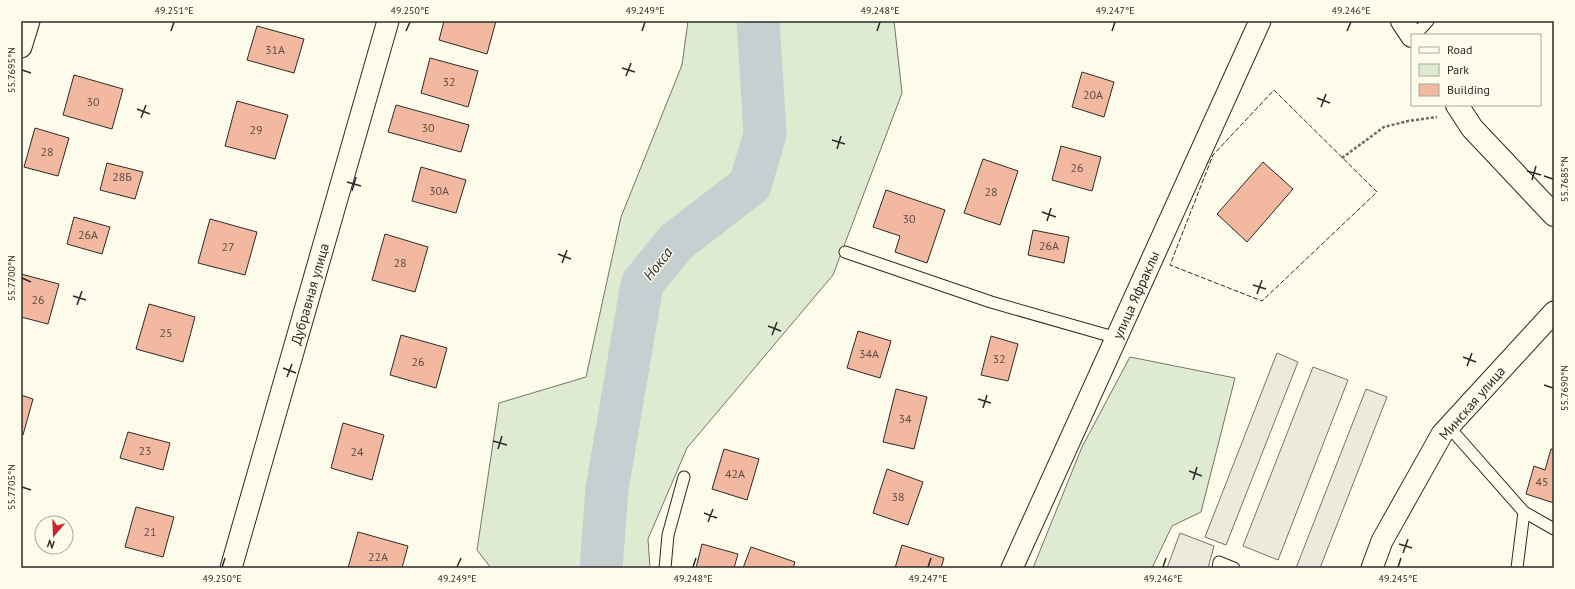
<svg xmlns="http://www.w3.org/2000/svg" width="1575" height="589" font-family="'PT Sans',sans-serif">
<rect width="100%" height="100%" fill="#fdfbea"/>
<path fill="#deebd1" stroke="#74746e" d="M688 21H894L902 93 833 275 687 448 648 539 650 568H491L477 550 499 403 586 377 621 217 682 65Z
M1130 357 1235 378 1201 512 1172 526 1152 568H1033L1082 447Z"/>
<path fill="#eceadb" stroke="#74746e" d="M1277 353 1298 362 1226 545 1205 537Z
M1313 367 1348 380 1278 560 1243 546Z
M1366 389 1387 397 1320 568H1296Z
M1180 533 1214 546 1208 568H1167Z"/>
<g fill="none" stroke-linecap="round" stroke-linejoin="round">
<path stroke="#c7d0d0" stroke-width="43" d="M601 568 607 489 642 284 676 242 750 185 765 134 758 21"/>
</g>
<path fill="#f2b8a0" stroke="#2b2b2b" d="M444 21H496L487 54 439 40Z
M257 26 304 39 294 73 247 60Z
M430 58 478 71 468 107 421 93Z
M1082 72 1114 82 1104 117 1072 107Z
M74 75 123 89 112 129 63 115Z
M237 101 288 115 275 159 225 146Z
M396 105 469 125 461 152 388 132Z
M35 128 69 138 58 176 24 167Z
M1061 146 1101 157 1092 191 1052 180Z
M983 159 1018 171 1000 225 964 213Z
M1263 162 1293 189 1247 242 1217 214Z
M107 163 143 172 135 199 100 190Z
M421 167 466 180 456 213 412 201Z
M886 190 945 210 927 263 895 252 900 236 873 227Z
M74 217 110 227 102 254 67 244Z
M210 219 257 232 245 275 198 263Z
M1033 230 1069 237 1064 263 1028 255Z
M385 234 428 247 415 292 372 280Z
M21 274 59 284 48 324 21 317Z
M149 304 195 317 183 362 136 349Z
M858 331 891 341 880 378 847 368Z
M401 335 447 348 436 388 390 375Z
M991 336 1018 344 1008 381 981 375Z
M896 389 927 397 914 449 883 442Z
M21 395 33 399 23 435 21 434Z
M343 423 384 435 372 480 331 468Z
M128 432 170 443 163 470 120 458Z
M724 449 759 459 747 500 712 489Z
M1551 449H1554V503L1526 494 1534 466 1545 470Z
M887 469 923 482 908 525 873 513Z
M136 507 174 517 163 557 125 547Z
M358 532 408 546 402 568H348Z
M702 544 738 554 734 568H696Z
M902 545 944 558 941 568H895Z
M751 547 795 562 793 568H743Z"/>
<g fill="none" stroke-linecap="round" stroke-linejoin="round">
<defs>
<path id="lane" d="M1415 35 1428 21
M845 252 991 302 1117 338
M1449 427 1524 512 1517 568
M1524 512 1554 529
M665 568 668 535 684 477
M1218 568 1219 562 1234 568"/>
<path id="street" d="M21 47 29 21
M231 568 388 21
M1012 568 1260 21
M1372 568 1382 541 1442 434 1554 312"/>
<path id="secondary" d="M1402 21 1412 36
M1457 105 1472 128 1554 215"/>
</defs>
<use href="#lane" stroke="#2b2b2b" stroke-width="13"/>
<use href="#street" stroke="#2b2b2b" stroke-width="23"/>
<use href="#secondary" stroke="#2b2b2b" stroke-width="24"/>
<path stroke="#6a6964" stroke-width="2.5" stroke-dasharray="3 2" stroke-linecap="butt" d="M1342 158 1384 127 1408 121 1437 117"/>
<use href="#lane" stroke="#fdfbea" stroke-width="11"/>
<use href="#street" stroke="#fdfbea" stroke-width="21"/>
<use href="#secondary" stroke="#fdfbea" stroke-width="22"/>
<path stroke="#2b2b2b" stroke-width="1" stroke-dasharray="5 2" stroke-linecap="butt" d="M1274 90 1377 192 1262 301 1170 265 1213 155Z"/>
</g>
<path fill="none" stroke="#2b2b2b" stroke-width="1.5" d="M171 31 174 22M406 31 410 22M642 31 645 22M877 31 880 22M1112 31 1115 22M1347 31 1351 22M622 68 635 72M22 70 31 73M626 76 631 63M1317 98 1330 103M1321 107 1326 94M137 109 150 114M141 118 146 105M832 140 845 144M837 149 841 136M1527 171 1541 175M1544 176 1553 179M1532 180 1536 166M347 182 361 186M352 191 356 177M1042 212 1056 217M1047 221 1051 208M558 254 571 259M562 263 567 250M22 278 31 282M1253 285 1266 289M1257 294 1262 280M73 296 86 300M77 305 82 291M768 326 781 331M772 335 777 322M1463 357 1476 362M1467 366 1472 353M283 368 296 373M287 377 292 364M1544 385 1553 388M978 399 991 403M983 408 987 395M493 441 507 445M498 449 502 436M1189 471 1202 476M1193 480 1197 467M22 487 31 490M704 513 717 518M708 522 713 509M1399 544 1412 548M1403 553 1408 539M222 567 225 558M457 567 461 558M693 567 696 558M928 567 931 558M1163 567 1166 558M1398 567 1401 558"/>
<g text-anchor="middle" stroke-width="3" stroke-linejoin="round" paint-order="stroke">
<g font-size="12" fill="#5d4e48">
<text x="275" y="54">31А</text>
<text x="449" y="86">32</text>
<text x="1093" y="99">20А</text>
<text x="93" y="106">30</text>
<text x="428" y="132">30</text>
<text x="256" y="134">29</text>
<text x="47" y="156">28</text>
<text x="1077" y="172">26</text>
<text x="122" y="181">28Б</text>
<text x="439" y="195">30А</text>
<text x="991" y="196">28</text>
<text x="909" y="223">30</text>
<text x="88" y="239">26А</text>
<text x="1049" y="250">26А</text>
<text x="228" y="251">27</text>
<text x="400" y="267">28</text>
<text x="38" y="304">26</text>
<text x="166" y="337">25</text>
<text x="869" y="358">34А</text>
<text x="999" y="363">32</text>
<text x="418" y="366">26</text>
<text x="905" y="423">34</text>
<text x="145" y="455">23</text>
<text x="357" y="456">24</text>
<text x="735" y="478">42А</text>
<text x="1542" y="486">45</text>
<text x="898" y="501">38</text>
<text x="150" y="536">21</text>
<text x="378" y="561">22А</text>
</g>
<g font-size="14" fill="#2b2b2b" stroke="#fdfbea">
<text transform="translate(310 294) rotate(-74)" y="5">Дубравная улица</text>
<text transform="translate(1136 295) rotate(-66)" y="5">улица Яфраклы</text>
<text transform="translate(1472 403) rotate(-49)" y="5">Минская улица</text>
</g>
<g font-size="15" font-style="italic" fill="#2b2b2b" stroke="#fdfbea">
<text transform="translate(658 264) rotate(-52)" y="5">Нокса</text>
</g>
</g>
<rect width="1575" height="589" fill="none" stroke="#fdfbea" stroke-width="44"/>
<rect x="1411" y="34" width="130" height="72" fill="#fdfbea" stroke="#a9a89e"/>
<rect x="1419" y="47" width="20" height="6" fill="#fdfbea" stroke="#a9a89e"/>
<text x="1447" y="54" font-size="12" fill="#2b2b2b">Road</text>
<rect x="1419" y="64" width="20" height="12" fill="#deebd1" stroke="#a9a89e"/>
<text x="1447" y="74" font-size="12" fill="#2b2b2b">Park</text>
<rect x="1419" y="84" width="20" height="12" fill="#f2b8a0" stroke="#a9a89e"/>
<text x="1447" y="94" font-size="12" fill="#2b2b2b">Building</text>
<g transform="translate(54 535) rotate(199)"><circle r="19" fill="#fdfbea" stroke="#a9a89e"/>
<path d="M0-3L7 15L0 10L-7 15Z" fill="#c62828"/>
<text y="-6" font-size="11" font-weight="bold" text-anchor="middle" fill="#2b2b2b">N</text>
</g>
<rect x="22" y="22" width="1531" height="545" fill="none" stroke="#2b2b2b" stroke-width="1.5"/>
<g font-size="10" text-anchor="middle" fill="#2b2b2b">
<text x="174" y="14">49.251°E</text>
<text x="410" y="14">49.250°E</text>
<text x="645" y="14">49.249°E</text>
<text x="880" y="14">49.248°E</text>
<text x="1115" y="14">49.247°E</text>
<text x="1351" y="14">49.246°E</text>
<text transform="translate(11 70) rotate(-90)" y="4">55.7695°N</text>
<text transform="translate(1564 179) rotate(-90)" y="4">55.7685°N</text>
<text transform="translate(11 278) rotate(-90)" y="4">55.7700°N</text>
<text transform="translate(1564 388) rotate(-90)" y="4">55.7690°N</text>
<text transform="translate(11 487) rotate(-90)" y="4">55.7705°N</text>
<text x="222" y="582">49.250°E</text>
<text x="457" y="582">49.249°E</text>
<text x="693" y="582">49.248°E</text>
<text x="928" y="582">49.247°E</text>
<text x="1163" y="582">49.246°E</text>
<text x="1398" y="582">49.245°E</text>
</g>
</svg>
